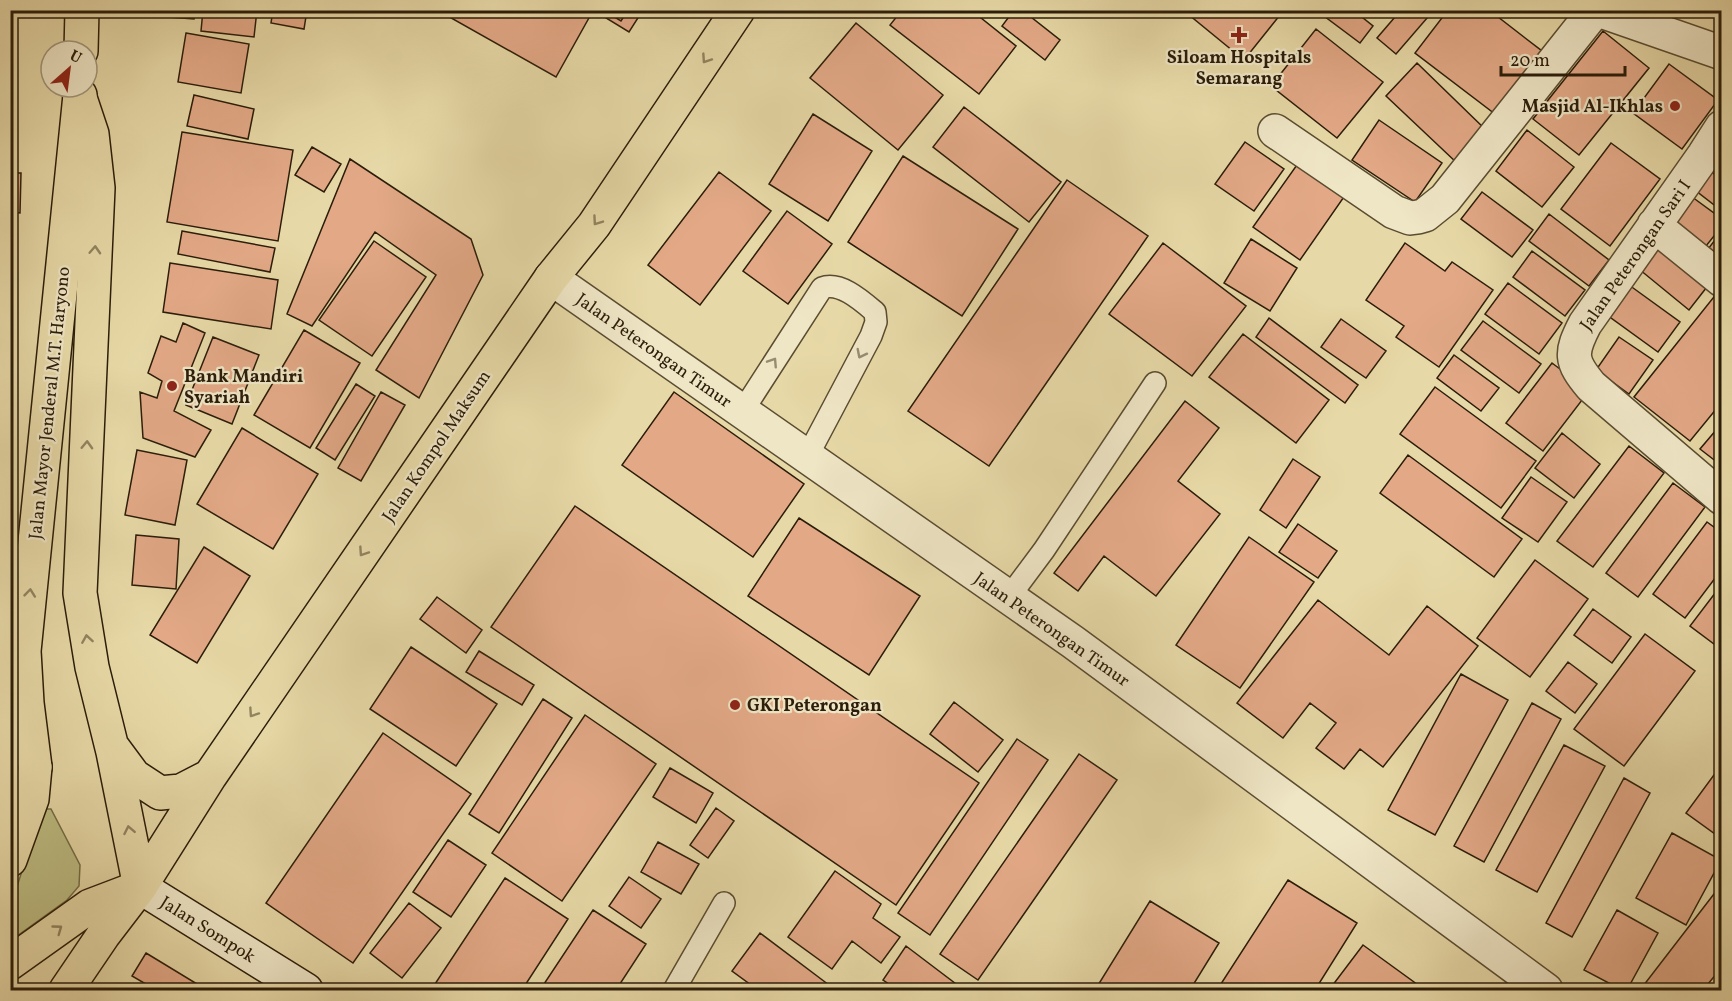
<svg xmlns="http://www.w3.org/2000/svg" width="1732" height="1001" font-family="Vollkorn,serif">
<rect width="100%" height="100%" fill="#e7d9a7"/>
<filter id="stains"><feTurbulence type="fractalNoise" baseFrequency=".00333" numOctaves="4"/><feColorMatrix values="0 0 0 0 .2 0 0 0 0 .09 0 0 0 0 .02 0 0 0 .5 -.17"/></filter>
<radialGradient id="worn" r=".72"><stop offset=".6" stop-color="#630" stop-opacity="0"/><stop offset="1" stop-color="#630" stop-opacity=".3"/></radialGradient>
<path fill="#bdbd82" stroke="#746d46" stroke-width="1.5" d="M42 809H51L80 865 79 886 67 900 17 936 11 935V905Z"/>
<path fill="#e3a987" stroke="#2b1d0a" stroke-width="1.5" d="M168 10H195L194 19 168 17Z
M203 10H257L254 37 201 31Z
M273 10H307L304 29 271 23Z
M437 10H580L590 16 556 77Z
M593 10H643L629 32Z
M603 10H628L621 21Z
M902 10H971L1016 46 979 94 890 25Z
M1014 10H1022L1060 40 1045 60 1002 26Z
M1183 10H1284L1244 60Z
M1328 10H1353L1373 26 1360 43 1324 16Z
M1401 10H1434L1396 54 1377 38Z
M1448 10H1489L1542 51 1495 114 1415 53Z
M856 23 943 95 898 150 810 78Z
M1316 29 1383 82 1337 138 1271 86Z
M1603 31 1649 68 1579 155 1533 119Z
M186 33 249 44 241 93 178 82Z
M1417 63 1488 132 1458 164 1386 96Z
M1669 64 1718 100 1682 149 1633 113Z
M194 95 254 109 248 139 187 126Z
M964 107 1061 182 1029 222 933 147Z
M813 114 872 151 828 221 769 184Z
M1379 120 1442 163 1415 202 1352 160Z
M1527 130 1574 167 1542 207 1496 171Z
M182 132 293 150 278 241 167 222Z
M1245 142 1284 169 1254 211 1215 184Z
M1611 143 1660 179 1610 246 1561 209Z
M312 147 341 164 324 192 295 175Z
M903 156 1018 229 962 316 848 242Z
M350 159 471 239 483 275 419 398 376 370 436 275 375 232 312 326 287 314Z
M1299 162 1346 194 1300 260 1253 227Z
M1705 167 1722 180V211L1691 187Z
M719 172 771 211 700 305 648 265Z
M10 173H21L20 213 10 212Z
M1067 180 1148 236 989 466 908 411Z
M1482 192 1533 230 1512 257 1461 219Z
M1688 194 1722 219V226L1706 246 1670 218Z
M787 211 832 244 788 304 743 271Z
M1549 214 1609 260 1589 286 1529 241Z
M182 231 275 248 270 272 178 254Z
M1722 231V259L1708 249Z
M1251 239 1297 268 1270 311 1224 283Z
M1655 239 1710 283 1689 310 1634 265Z
M374 241 426 277 372 356 319 320Z
M1163 243 1246 306 1192 376 1109 314Z
M1405 243 1445 271 1452 262 1493 290 1439 367 1396 337 1404 326 1366 300Z
M1532 251 1585 290 1565 316 1513 277Z
M170 263 278 280 271 329 163 312Z
M1508 283 1562 323 1539 354 1485 314Z
M1629 285 1680 322 1658 352 1607 315Z
M1721 288 1722 402 1690 441 1634 397Z
M1269 318 1358 385 1345 403 1256 337Z
M1341 319 1386 351 1366 378 1321 347Z
M1483 321 1541 364 1519 393 1461 350Z
M183 323 205 333 174 411 211 430 195 457 143 438 140 392 157 398 162 381 148 373 161 336 176 342Z
M304 330 360 363 310 448 254 415Z
M1243 334 1329 400 1296 443 1209 377Z
M213 337 259 355 232 424 186 405Z
M1619 337 1653 360 1629 394 1596 370Z
M1454 355 1499 388 1481 411 1437 378Z
M1552 363 1589 391 1543 451 1506 423Z
M356 384 375 396 335 460 316 448Z
M1435 387 1536 461 1501 508 1400 434Z
M381 392 405 405 361 481 338 468Z
M674 392 804 484 753 557 622 465Z
M1185 401 1219 428 1178 481 1220 514 1156 596 1104 556 1078 591 1054 573Z
M1722 423V466L1700 449Z
M242 428 318 474 273 549 197 504Z
M1562 433 1600 464 1574 498 1535 468Z
M1629 446 1664 473 1593 567 1557 541Z
M137 450 187 460 175 525 125 515Z
M1408 455 1522 539 1494 577 1380 493Z
M1293 459 1320 477 1286 528 1260 510Z
M1531 477 1567 502 1538 542 1502 518Z
M1673 483 1705 507 1638 597 1606 573Z
M575 506 979 783 896 905 491 627Z
M799 518 920 596 869 675 748 596Z
M1707 522 1722 533V569L1685 618 1653 594Z
M1298 524 1337 551 1318 578 1279 552Z
M136 535 179 539 176 589 132 585Z
M1249 537 1314 582 1240 688 1176 645Z
M204 547 250 576 197 663 150 635Z
M1535 560 1588 599 1530 677 1477 638Z
M1722 584V642L1718 647 1690 626Z
M437 597 482 630 466 653 420 619Z
M1318 600 1389 655 1427 606 1478 646 1383 767 1360 749 1344 769 1316 748 1336 723 1310 703 1283 738 1237 703Z
M1593 609 1631 637 1612 663 1574 635Z
M1645 634 1695 671 1624 766 1574 729Z
M411 647 497 704 456 766 370 709Z
M479 651 534 685 522 705 466 672Z
M1568 662 1597 684 1575 713 1546 691Z
M1461 674 1508 700 1435 835 1388 810Z
M543 699 572 718 499 833 469 814Z
M954 702 1003 740 978 772 930 734Z
M1532 703 1561 719 1484 862 1454 846Z
M585 715 656 764 562 901 492 853Z
M383 733 471 794 353 963 266 903Z
M1017 739 1048 760 930 935 898 913Z
M1564 745 1605 766 1537 892 1496 870Z
M1079 754 1117 780 978 980 940 954Z
M1722 764V839L1686 813Z
M670 768 713 793 696 823 653 797Z
M1624 778 1650 793 1572 937 1546 923Z
M716 808 734 821 708 858 690 845Z
M1672 833 1721 860 1686 925 1636 898Z
M448 840 486 865 451 917 413 892Z
M658 842 699 864 681 894 641 872Z
M835 871 881 904 873 918 900 937 881 963 852 941 832 969 788 937Z
M629 877 661 899 641 928 609 906Z
M505 878 568 919 522 990H431Z
M1288 880 1357 923 1315 990H1217Z
M1717 890 1722 893V967L1703 990H1640Z
M1150 901 1219 943 1190 990H1095Z
M409 903 441 928 402 978 370 953Z
M593 910 646 944 616 990H540Z
M1617 910 1658 933 1627 990H1622L1584 970Z
M760 933 833 988 831 990H758L732 971Z
M1363 945 1425 990H1329Z
M906 946 964 990H898L883 980Z
M146 953 207 990H156L132 976Z"/>
<g fill="none" stroke-linecap="round" stroke-linejoin="round">
<defs>
<path id="lane" d="M742 412 822 288C840 281 862 301 875 312L876 322 871 336 807 457
M1009 597 1044 550 1155 383
M674 990 724 903"/>
<path id="street" d="M1598 10 1722 53
M1722 127 1704 155 1585 324C1570 353 1570 361 1591 386L1722 498
M1275 131 1394 212 1410 218 1418 217 1425 215 1445 199 1595 10
M1654 225 1722 280
M551 278 1073 642 1546 990"/>
<path id="secondary" d="M140 887 306 990"/>
<path id="primary" d="M81 51 82 10
M35 767 27 703 24 651 80 95"/>
<path id="highway" d="M80 98 92 134 98 188 80 593 92 667 113 752 140 887
M114 749 134 776 160 793 181 791 210 776
M10 860 32 799 35 767
M10 963 90 906 140 887
M66 990 104 934 140 887 210 776 551 278 594 225 738 10"/>
</defs>
<use href="#lane" stroke="#5a4c31" stroke-width="24"/>
<use href="#street" stroke="#5a4c31" stroke-width="36"/>
<use href="#secondary" stroke="#2b1d0a" stroke-width="36"/>
<use href="#primary" stroke="#2b1d0a" stroke-width="36"/>
<use href="#highway" stroke="#2b1d0a" stroke-width="36"/>
<use href="#lane" stroke="#efe6c6" stroke-width="21"/>
<use href="#street" stroke="#efe6c6" stroke-width="33"/>
<use href="#secondary" stroke="#efe6c6" stroke-width="33"/>
<use href="#primary" stroke="#e7d9a7" stroke-width="33"/>
<use href="#highway" stroke="#e7d9a7" stroke-width="33"/>
</g>
<defs><path id="oneway-chevron" d="M-2-3.5L2.5 0L-2 3.5" fill="none" stroke-width="1.6" stroke-linecap="round" stroke-linejoin="round" transform="scale(1.5)"/></defs>
<g stroke="#928460">
<use href="#oneway-chevron" transform="translate(706 59) rotate(124)"/>
<use href="#oneway-chevron" transform="translate(597 221) rotate(125)"/>
<use href="#oneway-chevron" transform="translate(95 250) rotate(-87)"/>
<use href="#oneway-chevron" transform="translate(87 445) rotate(-88)"/>
<use href="#oneway-chevron" transform="translate(363 552) rotate(124)"/>
<use href="#oneway-chevron" transform="translate(30 593) rotate(-84)"/>
<use href="#oneway-chevron" transform="translate(87 639) rotate(-99)"/>
<use href="#oneway-chevron" transform="translate(253 713) rotate(124)"/>
<use href="#oneway-chevron" transform="translate(129 830) rotate(-101)"/>
<use href="#oneway-chevron" transform="translate(58 929) rotate(-36)"/>
</g>
<g stroke="#978c71">
<use href="#oneway-chevron" transform="translate(861 354) rotate(117)"/>
<use href="#oneway-chevron" transform="translate(773 362) rotate(-57)"/>
</g>
<g fill="#8f2418" stroke="#efe6c6" stroke-width="2">
<path d="M1236 26h6v6h6v6h-6v6h-6v-6h-6v-6h6z"/>
<circle cx="1675" cy="106" r="6"/>
<circle cx="172" cy="386" r="6"/>
<circle cx="735" cy="705" r="6"/>
</g>
<g text-anchor="middle" stroke-width="4.5" stroke-linejoin="round" paint-order="stroke">
<g font-size="18" font-weight="bold" fill="#2b1d0a" stroke="#efe6c6" text-anchor="start">
<text x="1239" y="63" text-anchor="middle">Siloam Hospitals<tspan x="1239" dy="21">Semarang</tspan></text>
<text x="1663" y="112" text-anchor="end">Masjid Al-Ikhlas</text>
<text x="184" y="382">Bank Mandiri<tspan x="184" dy="21">Syariah</tspan></text>
<text x="747" y="711">GKI Peterongan</text>
</g>
<g font-size="18" fill="#2b1d0a" stroke="#efe6c6">
<text transform="translate(1635 255) rotate(-55)" y="6">Jalan Peterongan Sari I</text>
<text transform="translate(654 350) rotate(35)" y="6">Jalan Peterongan Timur</text>
<text transform="translate(49 403) rotate(-84)" y="6">Jalan Mayor Jenderal M.T. Haryono</text>
<text transform="translate(436 446) rotate(-56)" y="6">Jalan Kompol Maksum</text>
<text transform="translate(1052 629) rotate(35)" y="6">Jalan Peterongan Timur</text>
<text transform="translate(208 929) rotate(32)" y="6">Jalan Sompok</text>
</g>
</g>
<rect width="1732" height="1001" fill="none" stroke="#e7d9a7" stroke-width="36"/>
<rect x="12" y="12" width="1708" height="977" fill="none" stroke="#2b1d0a" stroke-width="3"/>
<rect x="18" y="18" width="1696" height="965" fill="none" stroke="#2b1d0a" stroke-width="1.5"/>
<g transform="translate(69 69) rotate(28)"><circle r="28" fill="#efe6c6" stroke="#a1967b" stroke-width="1.5"/>
<path d="M0-4.5L10 22L0 15L-10 22Z" fill="#8f2418"/>
<text y="-9" font-size="16" font-weight="bold" text-anchor="middle" fill="#2b1d0a">U</text>
</g>
<path d="M1501 66v9h124v-9" fill="none" stroke="#2b1d0a" stroke-width="3"/>
<text x="1510" y="66" font-size="18" fill="#2b1d0a" stroke="#efe6c6" stroke-width="4.5" paint-order="stroke">20 m</text>
<rect width="100%" height="100%" filter="url(#stains)"/>
<rect width="100%" height="100%" fill="url(#worn)"/>
</svg>
